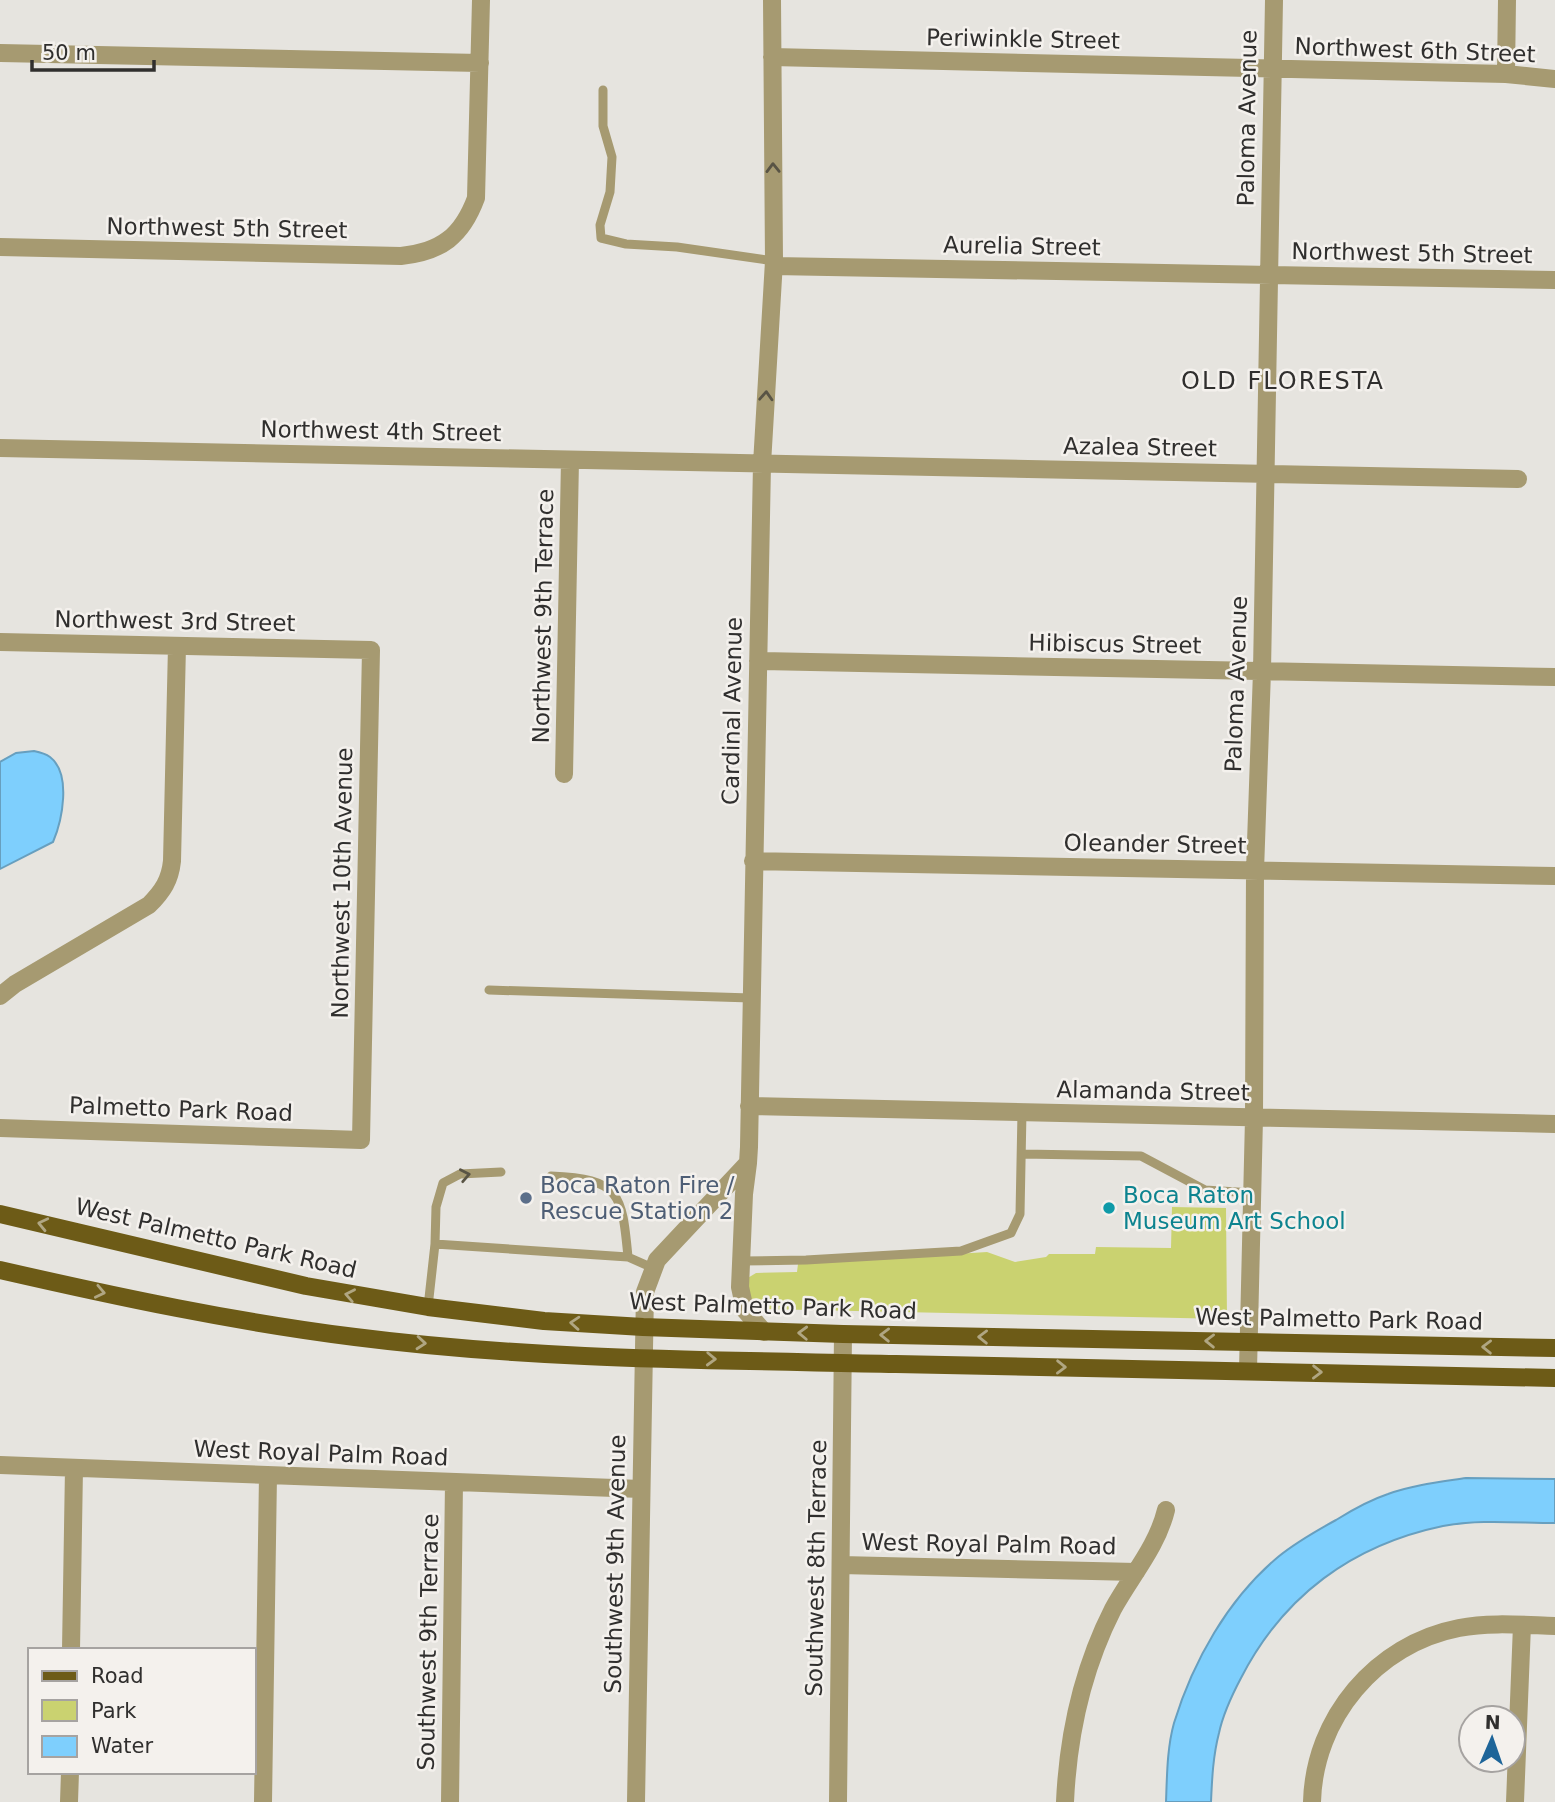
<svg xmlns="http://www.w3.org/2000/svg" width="1555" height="1802" font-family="'DejaVu Sans',sans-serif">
<rect width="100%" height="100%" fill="#e6e4df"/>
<path fill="#cad270" d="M1172 1207 1226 1208 1227 1319 757 1309 749 1302 746 1279 756 1273 797 1272 798 1264 987 1252 1015 1262 1046 1257 1049 1254H1095L1096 1247 1171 1248Z"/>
<path fill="#7ecffd" stroke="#679fbf" stroke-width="2" d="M34 751C39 752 46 754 50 757 72 774 62 821 53 842L0 869V762L16 753Z
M1466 1478 1555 1479V1523C1518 1523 1480 1519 1443 1526 1352 1545 1283 1596 1241 1678 1232 1695 1223 1714 1219 1733 1213 1756 1212 1779 1211 1802H1166C1167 1776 1167 1748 1174 1723 1193 1661 1228 1599 1278 1557 1295 1543 1316 1531 1336 1520 1352 1510 1370 1500 1388 1494 1413 1485 1440 1482 1466 1478Z"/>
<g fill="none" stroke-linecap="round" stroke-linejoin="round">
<path stroke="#a69a71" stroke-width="9" d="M603 90V126L612 157 610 192 600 225 601 238 626 244 677 247 774 261
M489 990 751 998
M1022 1154 1141 1156 1205 1190 1253 1193
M551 1176C620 1179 622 1193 628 1257
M435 1244 436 1207 443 1183 460 1174 501 1172
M741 1261 806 1260 961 1251 1011 1233 1020 1214 1022 1112
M428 1307 435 1244 628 1257 653 1268"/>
<path stroke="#a69a71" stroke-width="18" d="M0 53 480 63
M772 57 1506 74 1555 79
M1506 74 1507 0
M0 247 401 256C441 252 462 236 476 198L481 0
M774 266 1555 280
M0 448 1518 479
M0 642 371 650 361 1140 0 1128
M758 661 1555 677
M564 774 570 460
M753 861 1555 876
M0 996 15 984 149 905C163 891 170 880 172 861L177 646
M749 1106 1555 1124
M748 1163 744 1194 740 1287 745 1310 764 1332
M1248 1370 1254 1118 1255 871 1262 671 1274 0
M0 1465 641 1489
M841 1565 1136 1572
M71 1650 74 1468
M69 1802 70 1772
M263 1802 268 1475
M450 1802 454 1482
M636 1802 645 1292 657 1260 748 1163 749 1147 762 464 774 261 772 0
M838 1802 843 1334
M1065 1802C1068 1735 1082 1670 1113 1609 1131 1576 1157 1547 1166 1510
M1312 1802C1314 1718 1376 1644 1459 1628 1490 1622 1523 1625 1555 1626
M1515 1802 1522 1625"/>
<path stroke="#6d5b17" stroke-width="18" d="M0 1214 306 1286 428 1307 544 1321 643 1327 843 1334 1555 1348
M0 1270C118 1297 235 1322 355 1337 534 1360 716 1360 896 1364 1115 1368 1335 1372 1555 1378"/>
</g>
<defs><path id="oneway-chevron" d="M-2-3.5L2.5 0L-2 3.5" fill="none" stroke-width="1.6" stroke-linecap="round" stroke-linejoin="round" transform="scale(1.75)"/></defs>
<g stroke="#595445">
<use href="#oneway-chevron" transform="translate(773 168) rotate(-91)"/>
<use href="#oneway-chevron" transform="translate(766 396) rotate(-87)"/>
<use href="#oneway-chevron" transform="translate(465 1175) rotate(-11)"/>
</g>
<g stroke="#b0a682">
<use href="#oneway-chevron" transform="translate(43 1224) rotate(-167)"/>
<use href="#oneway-chevron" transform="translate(100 1292) rotate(12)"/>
<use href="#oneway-chevron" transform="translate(350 1295) rotate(-169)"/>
<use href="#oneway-chevron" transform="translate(575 1323) rotate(-176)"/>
<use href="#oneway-chevron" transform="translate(803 1333) rotate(-178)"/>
<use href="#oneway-chevron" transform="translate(885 1335) rotate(-179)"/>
<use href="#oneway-chevron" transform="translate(983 1337) rotate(-179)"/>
<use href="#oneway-chevron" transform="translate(1210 1341) rotate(-179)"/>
<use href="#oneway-chevron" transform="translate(421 1343) rotate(5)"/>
<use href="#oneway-chevron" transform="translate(1487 1347) rotate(-179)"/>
<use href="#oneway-chevron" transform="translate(711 1359) rotate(2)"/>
<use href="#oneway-chevron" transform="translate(1061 1367) rotate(1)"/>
<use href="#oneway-chevron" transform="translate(1317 1372) rotate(1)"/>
</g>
<circle fill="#5c6f8a" stroke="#f4f1ed" stroke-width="2.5" cx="526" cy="1198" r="7"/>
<circle fill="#0f9aa8" stroke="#f4f1ed" stroke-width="2.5" cx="1109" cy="1208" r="7"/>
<g text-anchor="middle" stroke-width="5" stroke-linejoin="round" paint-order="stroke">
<g font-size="23" fill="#302f2e" stroke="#f4f1ed">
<text transform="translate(1023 39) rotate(1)" y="8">Periwinkle Street</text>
<text transform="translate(1415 50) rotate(2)" y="8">Northwest 6th Street</text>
<text transform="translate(1247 118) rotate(-89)" y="8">Paloma Avenue</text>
<text transform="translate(227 228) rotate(1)" y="8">Northwest 5th Street</text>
<text transform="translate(1022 246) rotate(1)" y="8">Aurelia Street</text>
<text transform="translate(1412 253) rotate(1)" y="8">Northwest 5th Street</text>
<text transform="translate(381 431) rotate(1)" y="8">Northwest 4th Street</text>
<text transform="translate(1140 447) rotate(1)" y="8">Azalea Street</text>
<text transform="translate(543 616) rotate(-89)" y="8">Northwest 9th Terrace</text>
<text transform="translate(175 621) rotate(1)" y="8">Northwest 3rd Street</text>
<text transform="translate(1115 644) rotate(1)" y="8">Hibiscus Street</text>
<text transform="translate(1236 684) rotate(-88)" y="8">Paloma Avenue</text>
<text transform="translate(732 711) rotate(-89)" y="8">Cardinal Avenue</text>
<text transform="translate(1155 844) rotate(1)" y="8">Oleander Street</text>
<text transform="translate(342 883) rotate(-89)" y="8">Northwest 10th Avenue</text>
<text transform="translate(1153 1091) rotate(1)" y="8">Alamanda Street</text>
<text transform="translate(181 1109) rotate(2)" y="8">Palmetto Park Road</text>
<text transform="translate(216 1238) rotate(13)" y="8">West Palmetto Park Road</text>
<text transform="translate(773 1306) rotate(2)" y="8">West Palmetto Park Road</text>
<text transform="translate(1339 1319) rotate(1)" y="8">West Palmetto Park Road</text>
<text transform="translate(321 1453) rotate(2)" y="8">West Royal Palm Road</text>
<text transform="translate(989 1544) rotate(1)" y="8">West Royal Palm Road</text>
<text transform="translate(615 1564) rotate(-89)" y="8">Southwest 9th Avenue</text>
<text transform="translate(816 1568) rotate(-89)" y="8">Southwest 8th Terrace</text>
<text transform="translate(428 1642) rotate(-89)" y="8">Southwest 9th Terrace</text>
</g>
<g font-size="23" fill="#4e5e75" stroke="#f4f1ed" text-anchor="start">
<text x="540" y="1193">Boca Raton Fire /<tspan x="540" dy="26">Rescue Station 2</tspan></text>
</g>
<g font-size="23" fill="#0d838f" stroke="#f4f1ed" text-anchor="start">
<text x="1123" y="1203">Boca Raton<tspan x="1123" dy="26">Museum Art School</tspan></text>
</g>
<g font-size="24" letter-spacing="2" fill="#302f2e" stroke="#f4f1ed">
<text x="1283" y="389">OLD FLORESTA</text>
</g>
</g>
<rect x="28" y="1648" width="228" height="126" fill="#f4f1ed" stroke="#a6a3a1" stroke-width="2"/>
<rect x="42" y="1671" width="35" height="10" fill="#6d5b17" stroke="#a6a3a1" stroke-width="2"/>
<text x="91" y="1683" font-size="21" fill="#302f2e">Road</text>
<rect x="42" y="1700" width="35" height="21" fill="#cad270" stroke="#a6a3a1" stroke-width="2"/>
<text x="91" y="1718" font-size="21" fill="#302f2e">Park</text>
<rect x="42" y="1736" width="35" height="21" fill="#7ecffd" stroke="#a6a3a1" stroke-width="2"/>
<text x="91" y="1753" font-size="21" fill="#302f2e">Water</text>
<g transform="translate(1492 1739) rotate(2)"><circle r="33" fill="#f4f1ed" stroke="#a6a3a1" stroke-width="2"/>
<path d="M0-5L12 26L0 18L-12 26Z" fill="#1e6599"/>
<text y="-10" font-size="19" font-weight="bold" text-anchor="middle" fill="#302f2e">N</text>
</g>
<path d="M32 60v10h122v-10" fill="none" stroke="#302f2e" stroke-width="3.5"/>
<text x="42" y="60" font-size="21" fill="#302f2e" stroke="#f4f1ed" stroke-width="5" paint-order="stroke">50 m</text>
</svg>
